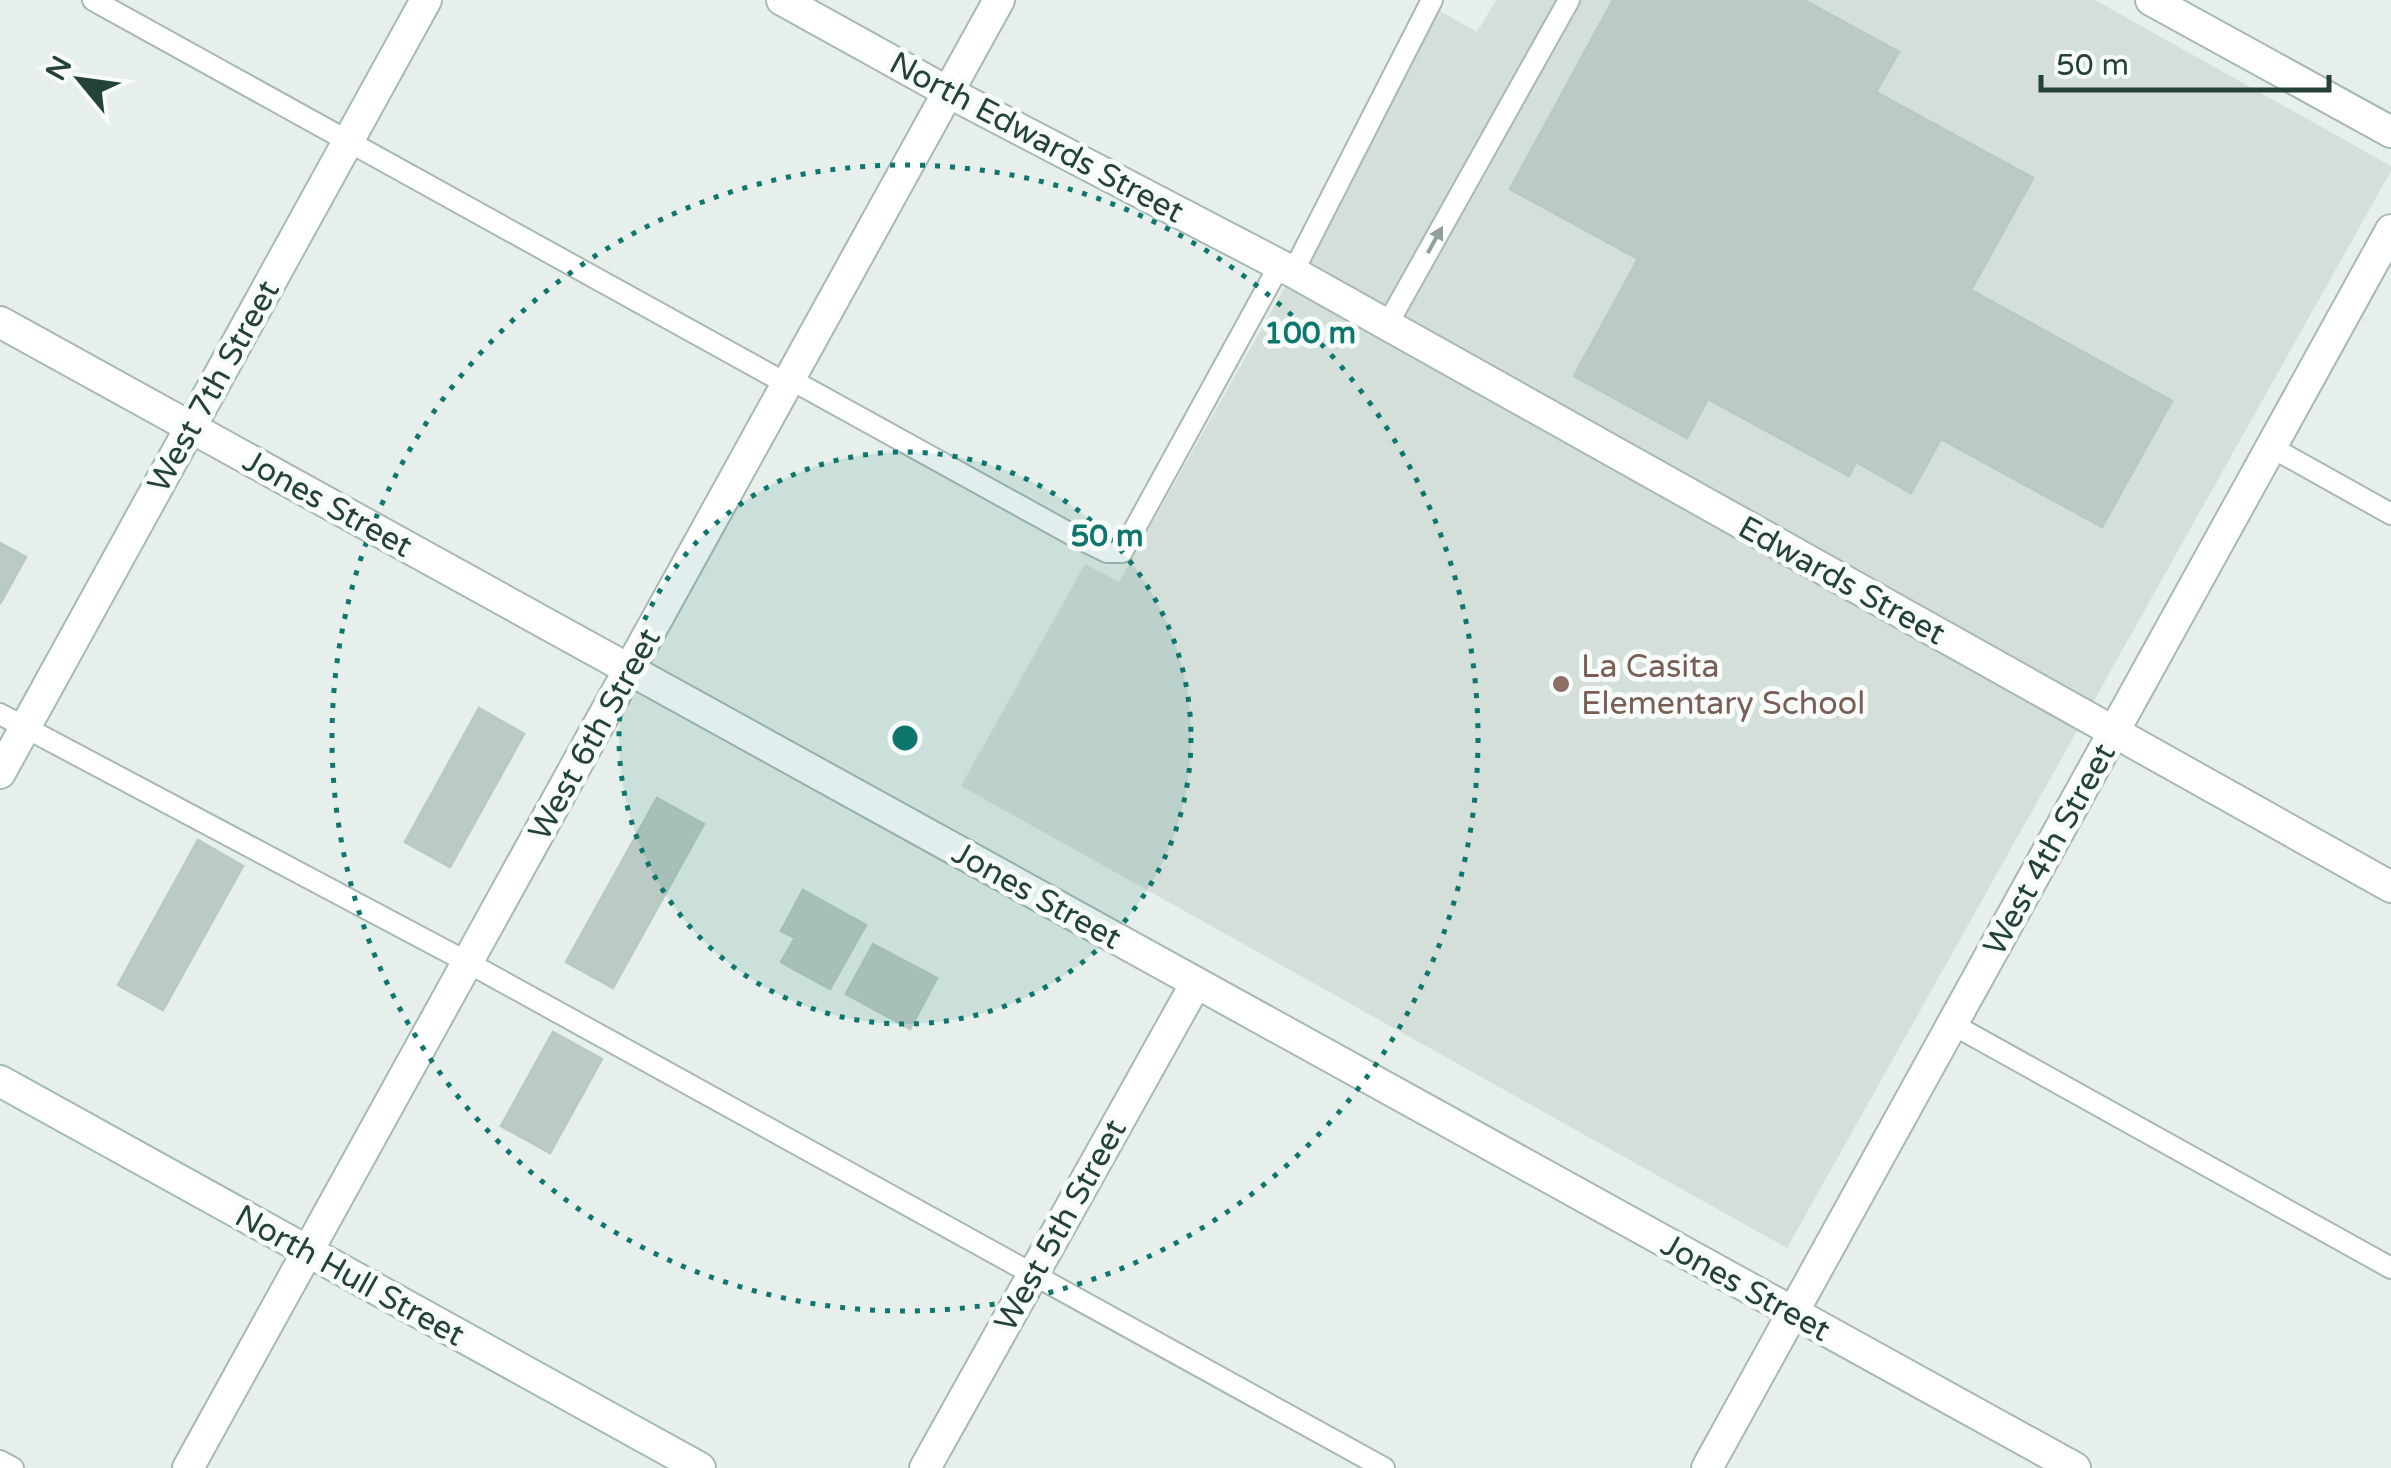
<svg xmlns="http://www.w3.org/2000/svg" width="2391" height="1468" font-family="'Varela Round',sans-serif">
<rect width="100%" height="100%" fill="#e6efeb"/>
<path fill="#d4dfda" d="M1496 0H2095L2391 166V171L1787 1248 961 786 1085 564 1119 582 1440 11 1477 32Z"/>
<path fill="#bbcac4" stroke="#b8c9c2" stroke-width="2.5" d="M1613 0H1804L1899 52 1876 92 2033 178 1971 290 2172 401 2102 527 1941 439 1911 493 1856 462 1849 476 1708 399 1687 438 1574 376 1638 259 1510 189Z
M0 543 26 557 0 604Z
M479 708 524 734 450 867 405 842Z
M657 798 704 824 613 988 566 962Z
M198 840 243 866 163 1010 118 985Z
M803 890 866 925 830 989 781 962 795 938 781 931Z
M873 944 937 978 910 1029 846 994Z
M553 1032 602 1059 550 1153 501 1126Z"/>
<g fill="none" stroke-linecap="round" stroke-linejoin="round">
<defs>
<path id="service" d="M93 0 787 384
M1293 272 1432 0
M1387 325 1569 0
M790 379 1078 538 1107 552H1122L1279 266
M2271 447 2391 514
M0 714 467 962 1384 1468
M1952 1024 2391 1268
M0 1461 13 1468"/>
<path id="minor" d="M782 0 948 92 1293 272 2391 887
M2151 0 2391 132
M0 322 2075 1468
M188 1468 999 0
M925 1468 1196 983
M1707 1468 2391 230"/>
<path id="secondary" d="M0 773 426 0
M0 1081 700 1468"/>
</defs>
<use href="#service" stroke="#a8b8b2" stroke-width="24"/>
<use href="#minor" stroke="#a8b8b2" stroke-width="34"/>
<use href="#secondary" stroke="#a4bbb3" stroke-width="34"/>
<use href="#service" stroke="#fff" stroke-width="20"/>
<use href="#minor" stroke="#fff" stroke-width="30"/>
<use href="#secondary" stroke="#fff" stroke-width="30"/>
</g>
<defs><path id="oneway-solid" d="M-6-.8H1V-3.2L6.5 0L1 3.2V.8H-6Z" transform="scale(2.5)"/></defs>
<use fill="#92a09c" href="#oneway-solid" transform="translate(1435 240) rotate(-61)"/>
<circle cx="905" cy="738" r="286" fill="#0f766e" fill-opacity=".12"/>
<g fill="none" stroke="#0f766e" stroke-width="5" stroke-dasharray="5 10">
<circle cx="905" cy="738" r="286"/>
<circle cx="905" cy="738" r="573"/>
</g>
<circle fill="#8d6e63" stroke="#f7fbf9" stroke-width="4" cx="1561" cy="684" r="10"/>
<g text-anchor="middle" stroke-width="10" stroke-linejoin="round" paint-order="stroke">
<g font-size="32" fill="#24423a" stroke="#f7fbf9">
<text transform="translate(1037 137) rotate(28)" y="11">North Edwards Street</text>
<text transform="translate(213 386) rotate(-61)" y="11">West 7th Street</text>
<text transform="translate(328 503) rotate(29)" y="11">Jones Street</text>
<text transform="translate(1842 580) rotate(29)" y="11">Edwards Street</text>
<text transform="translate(594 734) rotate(-61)" y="11">West 6th Street</text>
<text transform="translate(2049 849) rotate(-61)" y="11">West 4th Street</text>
<text transform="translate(1037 895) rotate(29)" y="11">Jones Street</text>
<text transform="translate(1060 1225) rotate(-61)" y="11">West 5th Street</text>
<text transform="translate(350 1275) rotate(29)" y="11">North Hull Street</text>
<text transform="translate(1746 1287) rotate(29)" y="11">Jones Street</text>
</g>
<g font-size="32" fill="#785e54" stroke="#f7fbf9" text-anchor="start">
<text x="1581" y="677">La Casita<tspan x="1581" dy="37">Elementary School</tspan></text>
</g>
</g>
<circle cx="905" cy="738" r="15" fill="#0f766e" stroke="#f7fbf9" stroke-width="5"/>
<g font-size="30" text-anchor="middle" font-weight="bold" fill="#0f766e" stroke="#f7fbf9" stroke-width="10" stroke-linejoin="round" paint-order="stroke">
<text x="1310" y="343">100 m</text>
<text x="1107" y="546">50 m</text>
</g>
<g transform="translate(80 80) rotate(299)" stroke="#f7fbf9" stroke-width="8" paint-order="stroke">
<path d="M0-8L18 38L0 25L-18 38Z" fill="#24423a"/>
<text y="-15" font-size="28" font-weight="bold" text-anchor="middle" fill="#24423a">N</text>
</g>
<path d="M2041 75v15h288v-15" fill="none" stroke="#24423a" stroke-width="5"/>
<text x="2056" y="75" font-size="30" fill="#24423a" stroke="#f7fbf9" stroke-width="8" paint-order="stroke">50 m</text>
</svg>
